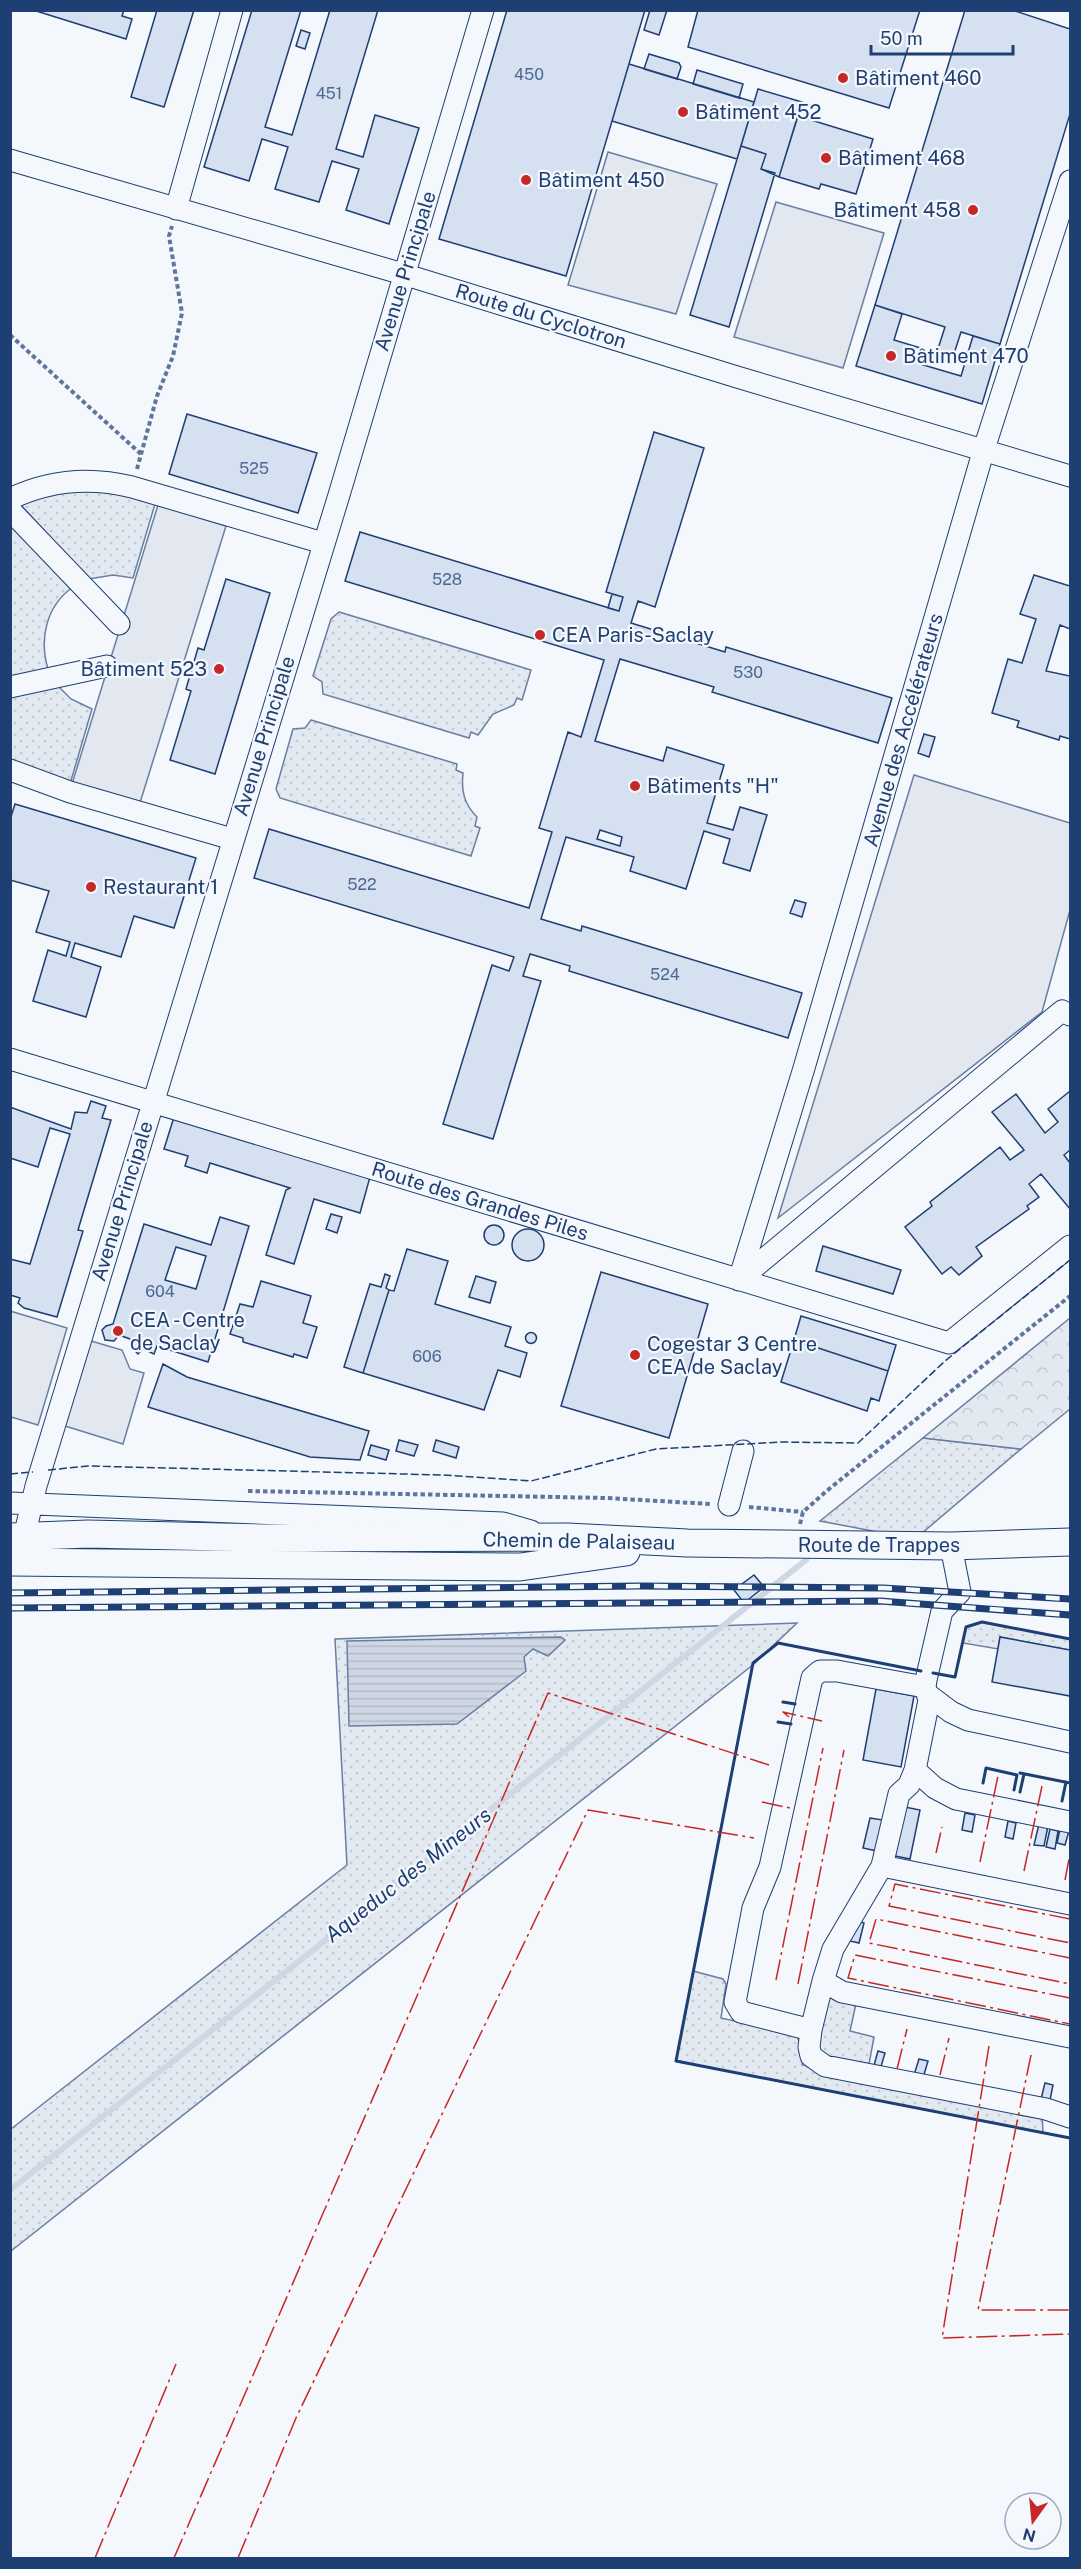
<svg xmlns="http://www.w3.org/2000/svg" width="1081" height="2569" font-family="'Public Sans',sans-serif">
<defs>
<pattern id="grass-dots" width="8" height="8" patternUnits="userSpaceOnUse" patternTransform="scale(1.5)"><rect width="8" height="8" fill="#e3e9f0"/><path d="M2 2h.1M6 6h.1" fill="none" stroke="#c2c9d1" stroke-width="1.8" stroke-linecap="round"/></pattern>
<pattern id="forest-crowns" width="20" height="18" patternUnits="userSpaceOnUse" patternTransform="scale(1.5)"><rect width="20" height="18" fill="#e3e9f0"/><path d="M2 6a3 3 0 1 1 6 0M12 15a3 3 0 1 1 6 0" fill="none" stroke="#c2c9d1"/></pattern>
<pattern id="water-rules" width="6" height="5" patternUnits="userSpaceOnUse" patternTransform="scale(1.5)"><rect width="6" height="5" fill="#cfd7e4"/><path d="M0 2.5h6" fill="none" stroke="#b1bac7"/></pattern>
</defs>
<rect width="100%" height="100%" fill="#f4f7fb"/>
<path fill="url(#grass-dots)" stroke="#687fa3" stroke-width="1.5" d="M67 490H104L155 504 133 578 113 575 89 579 20 504Z
M10 519 73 587C46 606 39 639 48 669L10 678Z
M339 612 531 670 522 700 517 698 514 705 493 714 478 735 471 732 469 738 323 694 322 682 313 676 331 619Z
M57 685 71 699 92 709 70 784 11 761 10 695Z
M311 720 457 764 456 770 463 773C461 791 464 804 477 817L475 826 480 828 471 856 280 798 276 789 293 729 305 728Z
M923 1438 1021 1449 915 1539 820 1521Z
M982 1622 1070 1639V1650L1000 1637 998 1649 963 1643 966 1627Z
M797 1623 754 1664 11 2251V2129L347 1865 335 1639Z
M693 1971 723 1979 726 1984 721 2018 796 2035 804 2050 802 2065 1042 2112 1043 2133 676 2061Z
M833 1997 857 1999 850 2031 874 2037 869 2064 817 2054 827 1999Z"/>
<path fill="url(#forest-crowns)" stroke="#687fa3" stroke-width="1.5" d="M1070 1318V1409L1021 1449 923 1438Z"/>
<path fill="#e3e8f0" stroke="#687fa3" stroke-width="1.5" d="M608 152 717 184 676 314 568 285Z
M776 202 884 233 843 368 734 337Z
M158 505 226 526 139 806 72 784Z
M914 775 1070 823V910L1042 1012 778 1218Z
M10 1311 67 1328 38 1425 11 1417Z
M91 1341 122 1350 130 1369 144 1373 123 1444 65 1426Z"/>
<path fill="url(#water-rules)" stroke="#687fa3" stroke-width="1.5" d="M561 1637 565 1640 548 1656 533 1649 524 1657 526 1671 457 1724 349 1726 347 1641Z"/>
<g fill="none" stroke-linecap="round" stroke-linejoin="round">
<path stroke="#cfd7e4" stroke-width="6" d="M10 2190 806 1560"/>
</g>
<path fill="#d5e0f0" stroke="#1d3f73" stroke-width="1.5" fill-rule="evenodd" d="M33 10H124L122 16 132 19 126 39Z
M157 10H194L164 107 131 97Z
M252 10H301L265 127 292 135 330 10H378L336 149 363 157 375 115 419 128 389 224 346 210 359 169 332 161 319 202 275 189 288 147 262 139 249 181 204 167Z
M507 10H645L566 276 439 239Z
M650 10H667L659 35 644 30Z
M698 10H920L889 108 688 47Z
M965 10H1012L1070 29V114L1000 344 961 332 951 363 935 358 945 327 875 305Z
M301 30 310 33 305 49 296 46Z
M649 54 679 63 681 67 677 79 644 69Z
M629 64 754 102 737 159 612 121Z
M697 70 743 84 739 98 693 84Z
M758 89 802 102 779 177 761 169 766 154 741 146Z
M798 116 873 139 856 194 821 184 819 189 779 177Z
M741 146 766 154 761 169 775 173 729 327 690 315Z
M875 305 902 314 894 340 924 349 920 364 961 376 973 336 1000 344 982 404 856 366Z
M187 414 317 453 298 513 169 474Z
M654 432 704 448 655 607 638 601 631 623 725 652 726 647 892 698 878 743 712 692 714 687 620 659 595 741 663 761 667 747 724 765 707 823 733 830 740 807 767 815 750 871 723 863 730 839 704 831 686 889 630 871 634 857 566 837 541 919 581 931 582 926 802 993 788 1038 569 971 570 966 530 954 523 976 541 981 493 1139 443 1124 492 965 509 971 514 957 254 878 269 829 529 908 552 832 539 828 568 732 581 737 604 660 345 581 360 532 619 611 623 597 606 592Z
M1034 575 1070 586V629L1060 625 1046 671 1070 676V739L1060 736 1059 740 1017 727 1019 721 992 713 1008 659 1022 663 1036 619 1020 614Z
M226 579 270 593 215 774 170 760 191 691 186 689 198 648 204 650Z
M612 594 623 597 619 611 608 608Z
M924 734 935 737 929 757 918 753Z
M15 804 196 858 174 928 134 916 121 957 75 943 71 957 101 967 86 1017 33 1001 48 950 66 956 70 942 36 932 49 891 10 880V820Z
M600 830 622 837 620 846 597 839Z
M795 900 806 903 802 917 790 913Z
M1070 1091V1150L1064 1155 1070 1163V1209L1041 1174 1029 1184 1039 1197 1027 1206 1029 1209 976 1247 982 1256 959 1275 951 1267 942 1274 905 1227 932 1206 930 1202 1000 1147 1010 1160 1024 1150 992 1112 1016 1094 1045 1133 1058 1122 1048 1109Z
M91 1101 106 1106 102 1118 111 1120 78 1230 83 1231 57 1317 24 1308 18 1303 20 1298 10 1295V1259L30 1264 70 1134 50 1128 38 1167 10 1158V1107L71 1129 75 1112 87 1113Z
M174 1117 370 1177 360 1213 314 1199 294 1264 266 1255 286 1190 290 1188 210 1163 207 1173 185 1166 188 1156 164 1149Z
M331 1214 342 1217 337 1233 326 1229Z
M220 1217 249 1226 208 1362 157 1346 154 1354 143 1349 138 1354 130 1346 134 1342 130 1339 119 1335 114 1341 105 1340 102 1330 106 1326 113 1324 144 1224 211 1245ZM176 1247 206 1256 196 1289 165 1280Z
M484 1235a10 10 0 1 1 20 0a10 10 0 1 1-20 0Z
M512 1245a16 16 0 1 1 32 0a16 16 0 1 1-32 0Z
M823 1246 901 1270 893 1294 816 1271Z
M407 1249 448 1261 435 1304 511 1327 505 1346 527 1353 520 1377 498 1370 484 1410 363 1373 389 1290 394 1291Z
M601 1272 708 1304 669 1438 561 1406Z
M385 1274 390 1276 386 1288 389 1290 363 1373 344 1367 370 1284 381 1287Z
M476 1276 496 1282 490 1303 469 1297Z
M261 1281 311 1296 303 1323 317 1327 307 1358 294 1354 293 1357 243 1342V1338L230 1334 240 1304 253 1307Z
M801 1316 896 1345 888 1371 794 1340Z
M525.5 1338a5.5 5.5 0 1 1 11 0a5.5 5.5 0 1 1-11 0Z
M794 1340 888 1371 879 1401 871 1398 867 1411 781 1382Z
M163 1364 187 1377 369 1431 360 1460 310 1457 148 1407Z
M399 1440 418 1445 414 1456 396 1451Z
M436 1440 459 1447 456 1458 433 1451Z
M371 1445 389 1450 386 1460 368 1455Z
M754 1575 764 1587 744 1603 734 1590Z
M1000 1637 1070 1650V1696L992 1682Z
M876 1689 914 1696 901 1767 863 1760Z
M905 1807 920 1810 910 1859 895 1856Z
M965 1813 975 1815 972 1832 962 1830Z
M870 1818 883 1820 877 1851 863 1848Z
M1008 1821 1016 1823 1013 1839 1005 1837Z
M1039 1824 1048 1826 1044 1846 1034 1845Z
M1050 1829 1058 1831 1055 1849 1046 1847Z
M1060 1829 1069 1831 1065 1845 1057 1843Z
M855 1920 864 1923 859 1943 850 1941Z
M878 2051 885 2053 880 2070 873 2069Z
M919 2059 928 2061 923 2078 914 2075Z
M1045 2083 1053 2085 1049 2105 1040 2103Z"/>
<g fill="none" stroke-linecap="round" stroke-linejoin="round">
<defs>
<path id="minor" d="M10 160 403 274 737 377 1070 476
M176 209 232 10
M10 499C49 480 91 477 132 487L323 543
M10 510 119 624
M10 687 107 666
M10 770 70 792 232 839
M10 1059 949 1343 1070 1246
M739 1280 804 1068 984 449 1070 181
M739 1280 1062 1011 1070 1015
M10 1503 503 1523 531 1531
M729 1505 743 1451
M951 1546 960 1592 942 1611 926 1680 925 1687 929 1700 915 1770 909 1785 899 1794 882 1866 833 1949 823 1981 811 2030 809 2047 811 2056 825 2066 1046 2109 1070 2117
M21 1550 36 1486 339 495 483 10
M927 1694 951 1712 968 1720 1070 1742
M915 1770 935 1788 956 1799 1070 1822
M882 1866 1070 1904
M823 1981 842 1992 1070 2037
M811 2030 741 2012 735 2002 753 1908 770 1867 812 1678 820 1671H837L925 1687"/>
<path id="major" d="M10 1537 88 1534 263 1538 567 1537 687 1543 951 1546 1070 1542
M10 1562 520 1567 626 1552"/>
</defs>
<use href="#minor" stroke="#1d3f73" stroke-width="23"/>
<use href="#major" stroke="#1d3f73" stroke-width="29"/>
<path stroke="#5e769c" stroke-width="4" stroke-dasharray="4.5 3" stroke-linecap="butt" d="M10 335 142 455
M137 469 157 396 173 356 182 313 169 236 172 226
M248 1491 606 1498 711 1504
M749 1507 803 1512
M800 1524 803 1512 829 1489 1070 1296"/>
<use href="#minor" stroke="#f4f7fb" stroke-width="21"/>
<use href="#major" stroke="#f4f7fb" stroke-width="27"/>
<defs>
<path id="rail" d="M10 1593 639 1586 883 1588 1070 1599
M10 1608 880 1601 1070 1615"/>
</defs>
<use href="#rail" stroke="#1d3f73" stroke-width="7"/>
<use href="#rail" stroke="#f4f7fb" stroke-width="4.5" stroke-dasharray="14" stroke-linecap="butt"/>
<path stroke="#1d3f73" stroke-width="1.5" stroke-dasharray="8 3" stroke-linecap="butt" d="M48 1470 88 1466 443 1475 531 1481 656 1449 781 1442 858 1443 945 1361 1070 1260
M10 1474 33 1472"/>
<path stroke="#1d3f73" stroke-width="3" d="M921 1671 778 1643 753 1663 676 2061 1070 2138
M933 1673 955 1677 966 1627 982 1622 1070 1639
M783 1702 795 1704
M778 1722 791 1724
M1020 1773 1070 1783
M983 1783 986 1768 1017 1775 1014 1790
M1020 1792 1024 1774
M1062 1801 1066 1782"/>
<path stroke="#c62828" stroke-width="1.5" stroke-dasharray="21 4.5 3 4.5" stroke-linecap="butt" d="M789 1717 783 1712 822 1721
M762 1802 790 1808
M936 1853 942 1827
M980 1862 998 1776
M1024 1871 1042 1786
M1065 1880 1070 1854
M1070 1919 895 1884 889 1906 1070 1943
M1070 1958 876 1919 869 1943 1070 1984
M776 1980 823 1748
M798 1984 844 1750
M1070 1998 855 1955 848 1978 1070 2024
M989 2046 942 2338 1070 2334
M1031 2055 978 2310H1070
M897 2069 907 2029
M940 2075 949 2038
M95 2558 176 2364
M174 2558 548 1693 769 1765
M238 2558 296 2418 588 1810 754 1838"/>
</g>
<g fill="#c62828" stroke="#f4f7fb" stroke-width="2">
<circle cx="843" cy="78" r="6"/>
<circle cx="683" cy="112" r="6"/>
<circle cx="826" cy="158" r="6"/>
<circle cx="526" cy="180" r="6"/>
<circle cx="973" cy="210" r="6"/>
<circle cx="891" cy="356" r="6"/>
<circle cx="540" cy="635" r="6"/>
<circle cx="219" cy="669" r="6"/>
<circle cx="635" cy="786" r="6"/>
<circle cx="91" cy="887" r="6"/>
<circle cx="118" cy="1331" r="6"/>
<circle cx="635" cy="1355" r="6"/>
</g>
<g text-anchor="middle" stroke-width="4.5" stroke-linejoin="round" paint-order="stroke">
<g font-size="16" fill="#4b6792">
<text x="529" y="80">450</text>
<text x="329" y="99">451</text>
<text x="254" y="474">525</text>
<text x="447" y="585">528</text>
<text x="748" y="678">530</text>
<text x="362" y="890">522</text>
<text x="665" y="980">524</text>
<text x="160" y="1297">604</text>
<text x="427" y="1362">606</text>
</g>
<g font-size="20" fill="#1d3f73" stroke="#f4f7fb" text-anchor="start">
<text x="855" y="85">Bâtiment 460</text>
<text x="695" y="119">Bâtiment 452</text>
<text x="838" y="165">Bâtiment 468</text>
<text x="538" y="187">Bâtiment 450</text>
<text x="961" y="217" text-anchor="end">Bâtiment 458</text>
<text x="903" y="363">Bâtiment 470</text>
<text x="552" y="642">CEA Paris-Saclay</text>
<text x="207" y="676" text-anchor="end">Bâtiment 523</text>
<text x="647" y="793">Bâtiments "H"</text>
<text x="103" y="894">Restaurant 1</text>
<text x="130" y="1327">CEA - Centre<tspan x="130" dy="23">de Saclay</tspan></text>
<text x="647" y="1351">Cogestar 3 Centre<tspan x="647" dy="23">CEA de Saclay</tspan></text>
</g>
<g font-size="20" fill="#1d3f73" stroke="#f4f7fb">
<text transform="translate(405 271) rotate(-73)" y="7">Avenue Principale</text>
<text transform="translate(541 316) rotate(17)" y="7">Route du Cyclotron</text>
<text transform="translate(903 730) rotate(-74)" y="7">Avenue des Accélérateurs</text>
<text transform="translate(264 736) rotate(-73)" y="7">Avenue Principale</text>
<text transform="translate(122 1201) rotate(-73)" y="7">Avenue Principale</text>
<text transform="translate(480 1201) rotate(17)" y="7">Route des Grandes Piles</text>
<text transform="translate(579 1541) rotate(1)" y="7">Chemin de Palaiseau</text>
<text x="879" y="1552">Route de Trappes</text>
</g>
<g font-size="21" font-style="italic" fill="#1d3f73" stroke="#f4f7fb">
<text transform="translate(408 1875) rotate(-38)" y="7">Aqueduc des Mineurs</text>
</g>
</g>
<rect width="1081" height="2569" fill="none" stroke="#1d3f73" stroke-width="24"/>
<g transform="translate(1033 2521) rotate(195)"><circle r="28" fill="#f4f7fb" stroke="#9eadc5" stroke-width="1.5"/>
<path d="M0-4.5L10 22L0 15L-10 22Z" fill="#c62828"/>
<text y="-9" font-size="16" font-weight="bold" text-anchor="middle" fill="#1d3f73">N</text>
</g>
<path d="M871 45v9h142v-9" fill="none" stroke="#1d3f73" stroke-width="3"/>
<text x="880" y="45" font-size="18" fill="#1d3f73" stroke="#f4f7fb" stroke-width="4.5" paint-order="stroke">50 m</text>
</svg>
